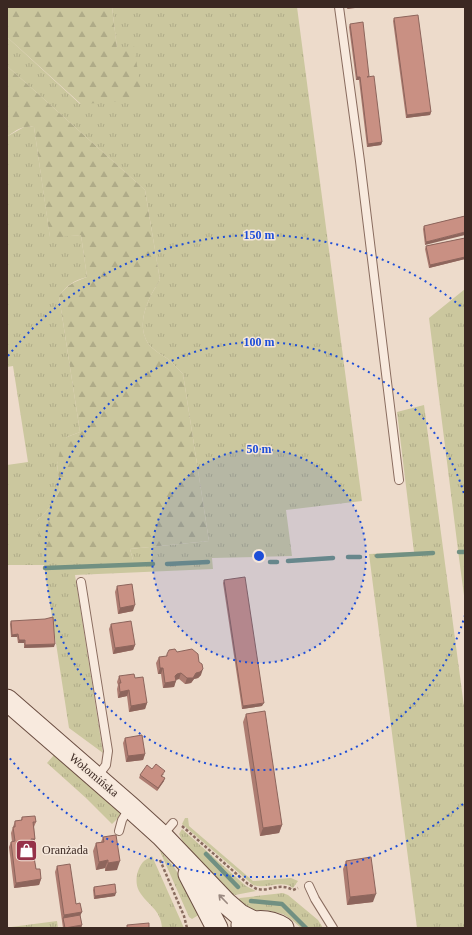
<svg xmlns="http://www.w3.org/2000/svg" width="472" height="935" font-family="'Times New Roman',serif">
<defs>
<pattern id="grass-tufts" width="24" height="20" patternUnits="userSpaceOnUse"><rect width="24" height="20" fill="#cbc79e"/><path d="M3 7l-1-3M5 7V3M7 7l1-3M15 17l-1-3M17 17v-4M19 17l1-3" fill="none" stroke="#afab88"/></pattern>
<pattern id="forest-firs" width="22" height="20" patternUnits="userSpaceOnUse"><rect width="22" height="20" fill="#cbc79e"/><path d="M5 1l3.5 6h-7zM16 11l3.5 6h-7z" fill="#afab88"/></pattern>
</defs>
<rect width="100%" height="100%" fill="#eddbcb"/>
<path fill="url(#grass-tufts)" d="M112 7H297L362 501 286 510 292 556 212 558 213 569 75 575 103 753 69 728 44 565H7V465L28 462 13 366 7 367V146L8 136 24 127H34L50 237 81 235 87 277C73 281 67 285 59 296L80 432 67 437 57 464 60 489 53 503 44 514 37 520 133 560 130 549 209 541 183 374C178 369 173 364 168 359 162 355 155 351 150 346 134 326 148 298 160 280L145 190 7 66V37L80 104 117 48Z
M465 289V558H459L429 318Z
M424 405 465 714V928H417L369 554 414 552 397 412Z
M54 755 101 793 123 813 112 824 86 798 47 763Z
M185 818H188L189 826 253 881 291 878 298 881 293 888C282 879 266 890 253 885L182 824Z
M182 829 246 886 256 891 235 895 230 894 215 878 183 842 179 834Z
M159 849 174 867 202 913 192 919 189 917Z
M152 856 184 928H162C161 909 147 905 139 891 134 882 137 868 144 861 146 859 150 858 152 856Z
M283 893 288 895 318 920 323 928H301L292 920 283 914 266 910H249L235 902 240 898Z
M57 921 58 928H10L11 927Z"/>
<path fill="url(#forest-firs)" d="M7 7H112L117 48 134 46 142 97 114 102 81 104 7 37Z
M7 66 145 190 160 280C148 298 134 326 150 346 155 351 162 355 168 359 173 364 178 369 183 374L209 541 130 549 133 560 43 562 37 520 44 514 53 503 60 489 57 464 61 446 67 437 80 432 59 296C68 284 74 282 87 277L81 235 50 238 34 127C22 126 18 129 8 136L7 146Z
M459 558H465V603Z"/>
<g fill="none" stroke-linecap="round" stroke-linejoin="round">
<path stroke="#719082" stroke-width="4.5" d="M459 552H465
M377 556 433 553
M348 557H360
M288 561 333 558
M270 562H277
M167 564 208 562
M45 568 153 564
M206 854 238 887
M251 901 282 904 306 928"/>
<defs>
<path id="service" d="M339 7 360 161 399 480
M81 582 108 751 106 765 97 777
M119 831 122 820 130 807
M162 836 173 823
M309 886 315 899 333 928"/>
<path id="secondary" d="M7 700 130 807 162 836 226 903 240 915 254 922
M189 874 217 928
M242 925C256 920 270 920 283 928"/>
</defs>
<use href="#service" stroke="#896c5f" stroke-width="10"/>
<use href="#secondary" stroke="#6b4e42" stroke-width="23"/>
<path stroke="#896c5f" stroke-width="2.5" stroke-dasharray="3 2" stroke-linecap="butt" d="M182 826 248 884C251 885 254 888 257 889 270 892 279 882 293 890L298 888
M160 860 184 916 187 928"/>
<use href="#service" stroke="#f8eade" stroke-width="8"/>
<use href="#secondary" stroke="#f8eade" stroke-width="21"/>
</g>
<path fill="#ad7c71" d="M394 18 431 112 430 115 406 118 393 21Z
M350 24 369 77 382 142 381 145 367 147 359 80H356L349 27Z
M465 216 425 245 423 229 424 226Z
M465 238V259L429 268 425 249 426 246Z
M224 580 262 706 242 709 223 583Z
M117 586 133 611 118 614 115 592Z
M11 621 54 647 24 648V643H18L17 637H11L10 624Z
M111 624 135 645 133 650 113 654 109 629Z
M167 654 201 675 198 678 194 679 191 683 185 684 179 679 176 680 174 687 163 688 161 674H158L156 663 159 657H166Z
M119 676 135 678 147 703 145 709 129 712 127 696 118 698 117 689 118 685 117 682Z
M246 714 282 825 279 833 260 836 243 722Z
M125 738 145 754 143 760 126 762 123 743Z
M152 769 164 774 162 776 164 781 157 791 139 778 140 775Z
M22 817 36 822 34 827 35 839 33 844 32 845 36 869 41 879 39 885 14 888 9 847 11 842H12L11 833 15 821 21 820Z
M103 837 117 870 105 871V868L96 870 93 851 96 843 101 842Z
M346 861 373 902 347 905 343 869Z
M57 866 76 904 82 912 80 915 82 925 81 928H63L55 872Z
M94 887 115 896 94 899 93 890Z"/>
<path fill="#8d655c" d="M348 7H356L355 8 347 9Z
M357 77H360L359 80H356Z
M431 112 430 115 406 118 407 115Z
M382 142 381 145 367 147 368 144Z
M465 232V235L425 245 426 242Z
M465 257V259L429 268 430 265Z
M135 605 133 611 118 614 120 608Z
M18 634 17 637H11L12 635Z
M19 640H25L24 643H18Z
M55 644 54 647 24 648 25 645Z
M135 645 133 650 113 654 115 648Z
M160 668H163L161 674H158Z
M203 669 201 675 198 678 194 679 191 683 185 684 187 678Z
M181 673 179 679 175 680 176 681 174 687 163 688 165 683 177 674Z
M129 690 127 696 118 698 120 692Z
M147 703 145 709 129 712 131 706Z
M264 703 262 706 242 709 243 706Z
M145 754 143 760 126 762 128 756Z
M165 778 164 781 157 791 158 788Z
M282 825 279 833 260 836 263 828Z
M31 839H35L33 844 29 845Z
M108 860 105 868 96 870 99 862Z
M120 861 117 870 105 871 108 863Z
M41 879 39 885 14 888 16 883Z
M116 893 115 896 94 899 95 896Z
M376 894 373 902 347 905 350 897Z
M82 912 79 918H63L64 915Z
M82 925 81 928H65Z"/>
<path fill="#c99083" stroke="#8d655c" d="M418 15 431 112 407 115 394 18Z
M363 22 369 76 367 77 374 76 382 142 368 144 360 77H357L350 24Z
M465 216V232L426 242 424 226Z
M465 238V257L430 265 426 246Z
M245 577 264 703 243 706 224 580Z
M132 584 135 605 120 608 117 586Z
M53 617 55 644 25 645V640H19L18 634 12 635 11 621 45 619Z
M131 621 135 645 115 648 111 624Z
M175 649 177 652 192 649 198 654 199 662 202 664 203 669 200 672 196 673 193 678H187L181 673 177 674 175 676 176 681 165 683 163 668H160L159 657 167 656V654L169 650Z
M134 674 135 678 143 677 147 703 131 706 129 690 120 692 119 683H121L119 676Z
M265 711 282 825 263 828 246 714Z
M142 735 145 754 128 756 125 738Z
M156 764 165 771 161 776 165 778 158 788 140 775 147 765 152 769Z
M35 816 36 822H33L35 839H31L36 869H40L41 879 16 883 11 842 15 841 13 827H15V821L22 820V817Z
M116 835 120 861 108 863V860L99 862 96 843 104 842 103 837Z
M371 857 376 894 350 897 346 861Z
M70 864 76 904 80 903 82 912 64 915 57 866Z
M115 884 116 893 95 896 94 887Z
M80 915 82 925 65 928 63 918Z
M149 923V928H127V925Z"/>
<defs><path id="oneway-shaft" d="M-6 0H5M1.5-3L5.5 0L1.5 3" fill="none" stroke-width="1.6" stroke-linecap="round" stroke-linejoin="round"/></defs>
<use stroke="#9a8980" href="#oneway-shaft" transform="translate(223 899) rotate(-134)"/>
<circle cx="259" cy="556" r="107" fill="#1d4ed8" fill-opacity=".12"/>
<g fill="none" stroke="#1d4ed8" stroke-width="2" stroke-dasharray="2 4">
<circle cx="259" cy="556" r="107"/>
<path d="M465 615A214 214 0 1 1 465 497"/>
<path d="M463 804A321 321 0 0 1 8 756M8 356A321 321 0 0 1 463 308"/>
</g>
<defs>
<symbol id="shop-square" viewBox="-11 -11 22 22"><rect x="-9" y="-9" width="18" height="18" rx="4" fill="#963249" stroke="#f5e7da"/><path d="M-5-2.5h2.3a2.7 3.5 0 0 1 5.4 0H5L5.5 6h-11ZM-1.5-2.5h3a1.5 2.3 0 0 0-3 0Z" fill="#fff"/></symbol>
</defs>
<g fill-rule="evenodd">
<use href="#shop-square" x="14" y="838" width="25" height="25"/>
</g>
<g text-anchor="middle" stroke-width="3" stroke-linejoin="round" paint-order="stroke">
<g font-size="12" fill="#3b2822" stroke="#f5e7da">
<text transform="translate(94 775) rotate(40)" y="4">Wołomińska</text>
</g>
<g font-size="12" fill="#3b2822" stroke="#f5e7da" text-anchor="start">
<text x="42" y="854">Oranżada</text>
</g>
</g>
<circle cx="259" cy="556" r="6" fill="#1d4ed8" stroke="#f5e7da" stroke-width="2"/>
<g font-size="12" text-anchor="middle" font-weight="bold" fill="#1d4ed8" stroke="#f5e7da" stroke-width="3" stroke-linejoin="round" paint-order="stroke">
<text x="259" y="239">150 m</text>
<text x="259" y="346">100 m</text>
<text x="259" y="453">50 m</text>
</g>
<rect width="472" height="935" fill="none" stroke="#3b2822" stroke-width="16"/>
</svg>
